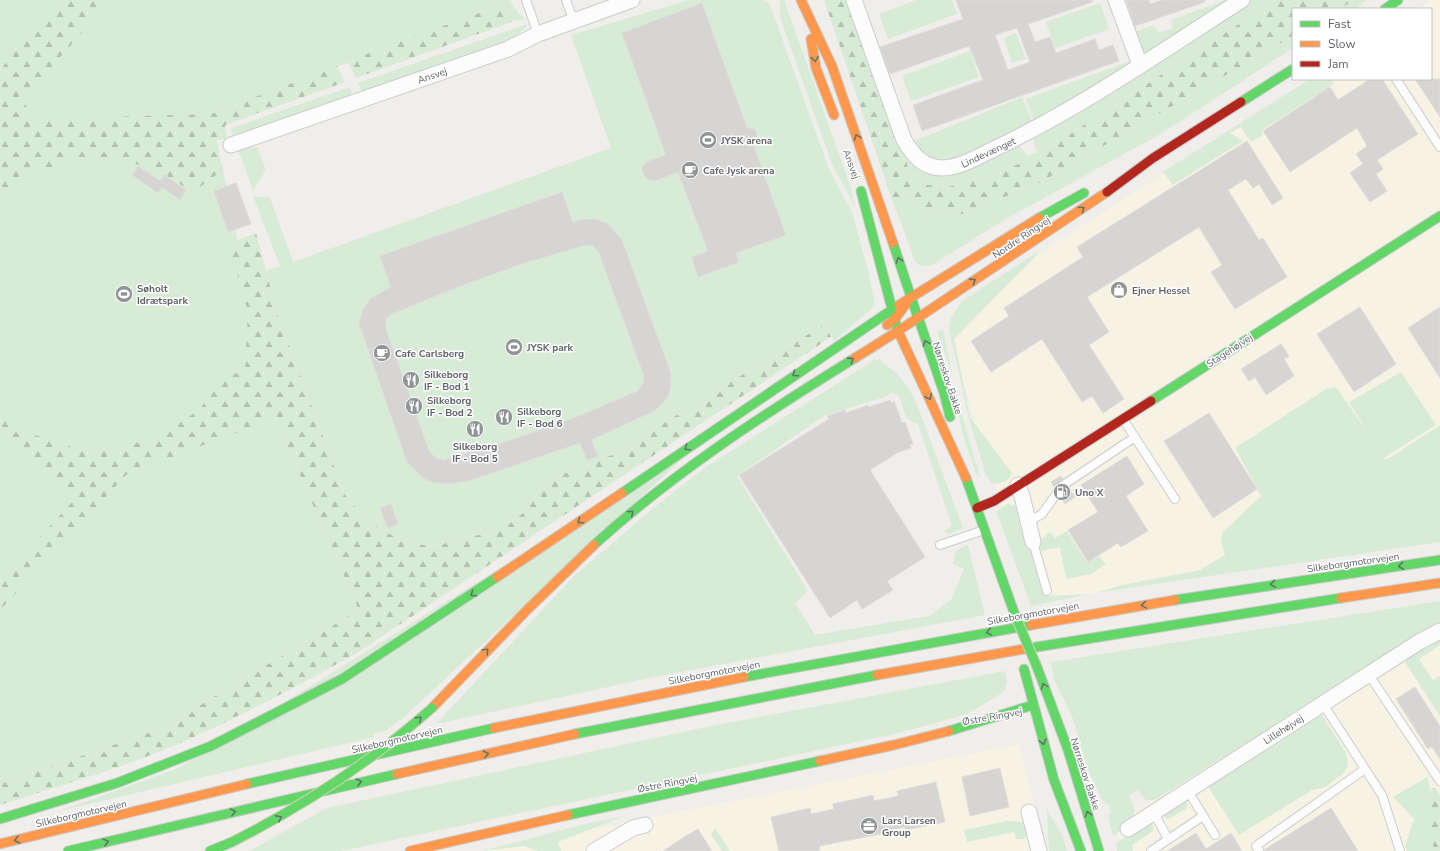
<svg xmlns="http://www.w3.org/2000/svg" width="1440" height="851" font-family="'Nunito Sans',sans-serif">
<defs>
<pattern id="forest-firs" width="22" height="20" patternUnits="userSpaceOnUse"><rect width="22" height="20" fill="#d8ebd6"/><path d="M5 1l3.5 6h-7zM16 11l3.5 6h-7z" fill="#b2c2b1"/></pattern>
</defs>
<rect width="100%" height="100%" fill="#efeeea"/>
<path fill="#f7f3e4" d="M1431 0H1440V541L1034 602 977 431 952 335 1013 270 1311 79H1431V9H1418Z
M1440 618V851H1123L1116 824 1335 678Z
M1019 744 1046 851H482Z"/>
<path fill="#d8ebd6" d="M0 0H490L493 8 211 114 275 418 359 610 160 729 0 784Z
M506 0H510L518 13 525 18 523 20 514 21Z
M689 0H763L770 5 829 169 852 212 869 274 875 306 834 341 825 324 612 455 546 481 527 510 499 532 472 536 432 547 398 539 368 521 345 495 278 317 266 271 280 266 253 196 270 198 293 262 611 148 571 35Z
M780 0H784L851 188 855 207 832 164 780 17Z
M917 0H952L957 14 888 39 879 14Z
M1225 0H1228L1149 51 1144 53 1142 51 1135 32 1154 25 1158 33 1173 28 1171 20Z
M1251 0H1276L1035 157 985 178 948 187 927 185 909 173 906 158C918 174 932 177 951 176L1017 143 1027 155 1037 153 1032 137Z
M1353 0H1367L1355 9H1339Z
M1100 3 1109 29 1055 48 1046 22Z
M527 24 525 29 510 39 364 91 361 90 358 83Z
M1016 33 1026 59 1012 63 1004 38Z
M1293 36V48L1162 133 1004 220 932 265 920 266 915 261 893 202 905 198 925 210 963 214 1041 182Z
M970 51 979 77 911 101 902 76Z
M1130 61 1128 64 1034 122 1026 99Z
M1310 79H1331L1334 84 1262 130 1263 135 1251 142 1241 127 1230 133 1243 141 1173 185 1163 172Z
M350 87 352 92 350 96 233 137 231 128Z
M1022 97 1034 126 955 158C936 161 922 161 914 141Z
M257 147 266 170 253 190 238 149Z
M1039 251 1032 260 954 339 970 417 1012 473 1008 480 997 484 992 483 986 475 969 419 949 328 951 318 962 301Z
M943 329 952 373 937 332Z
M882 359 881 362C899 372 907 385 916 402L963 528 949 534 943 531 952 526 918 424 907 419 899 396 890 392 888 396 824 416 737 476 808 591 795 603 815 635 929 616 951 600 964 569 953 564 956 551 968 545 985 615 654 677 436 724 573 577 651 510 703 469 874 360Z
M1401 372 1436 425 1384 458 1386 460 1440 425V542L1095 593 1122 585 1200 570 1225 555 1221 541 1223 532 1261 496 1235 448 1326 389 1335 387 1339 391 1367 432 1349 402Z
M954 388 980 477 976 474 962 432Z
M696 446 403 718 385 731 373 734 374 737 59 811 179 768Z
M1007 504 1014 505 1017 508 1043 593 1046 596 1089 594 1031 606 997 513 998 510Z
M1067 531 1087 563 1099 556 1106 564 1091 574 1066 579 1060 547 1041 551 1039 542 1050 532 1055 538Z
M1440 601V622L1155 800H1146L1138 790 1129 795 1135 810C1131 822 1124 829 1113 836L1108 815 1111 813 1109 805 1104 803 1088 770 1073 719 1054 679 1051 662Z
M1440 639V645L1419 659 1433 680 1440 676V716L1405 662 1408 658Z
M1005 671 1007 681 1005 690 996 697 967 714 899 733 341 851H249L327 808 711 726Z
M1320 712 1346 753 1348 765 1344 773 1324 788 1312 790 1239 835 1207 785Z
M1427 777C1435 800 1430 827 1434 851H1407L1405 846 1414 819 1393 797Z
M1182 801 1186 802 1188 805 1186 809 1168 819 1165 818 1163 813Z
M1047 810 1063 837 1067 851H1049Z
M624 816 558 842 561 851H538L525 846 482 851 585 824Z
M1007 821 1025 822 1028 835 1024 839H1016L1014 832 967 842 964 830Z
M1146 823H1151L1153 827V831L1132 845 1133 851H1117L1116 843Z
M715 828 730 851H722L711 834Z"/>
<path fill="url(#forest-firs)" d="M58 0H111L22 100 36 119 211 114 337 66 345 82 225 125 227 139 216 140 223 170 193 192 155 169 111 158 67 161 25 177 0 198V70Z
M490 0H506L514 21 356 78 347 61 493 8Z
M824 0H847L906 158 909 173 927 185 948 187 985 178 1035 157 1276 0H1353L1340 9H1293V36L1041 182 963 214 925 210 905 198 893 202Z
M256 233 278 317 345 495 368 521 398 539 432 547 472 536 499 532 527 510 546 481 612 455 825 324 831 337 357 653C301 684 245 714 187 740 126 767 62 785 0 805V784L160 729 359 610 275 418 127 474 0 610V580L75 499 0 430V411L32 434 75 448H119L162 435 199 410 226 375 245 372 248 312 229 244Z
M1435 787 1440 795V851H1434L1431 835V789Z"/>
<path fill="#d6d5d3" stroke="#deddd9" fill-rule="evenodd" d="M956 0H1092V2L1028 24 1035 42 1050 37 1056 53 1095 39 1099 50 1113 45 1119 61 922 131 913 105 983 80 969 46 890 74 880 47 963 19ZM1017 28 1030 62 1008 70 995 35Z
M1126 0H1149L1150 4 1162 0H1205V2L1135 26Z
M702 3 747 128 755 129 757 134V138L752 142 786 235 736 253 739 262 698 277 692 257 708 251 678 172 655 181 647 179 642 171V168L646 162 666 155 622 33Z
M1370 79H1382L1418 134 1377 160 1383 169 1376 174 1387 191 1370 202 1350 173 1363 164 1356 154 1367 146 1357 128 1290 172 1263 131 1330 87 1338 100Z
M1415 79H1440V117Z
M1247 141 1283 198 1272 205 1259 184 1253 188 1246 179 1228 190 1259 240 1263 238 1287 277 1235 309 1211 272 1222 265 1199 227 1087 297 1109 332 1089 345 1124 399 1103 413 1092 396 1082 402 1042 339 991 372 971 341 1009 316 1004 308 1083 257 1077 247Z
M138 166 160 181 164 175 186 190 180 200 162 187 158 193 132 175Z
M236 183 251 224 228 232 214 191Z
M562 192 573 223 582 219H595L608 224 622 240 670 371 671 385 668 396 663 403 654 411 591 440 598 456 587 460 580 443 468 481 447 484 433 482 423 478 407 462 359 323 363 310 370 299 391 287 380 256ZM586 245 593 246 599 253 644 376 643 383 638 391 574 418 514 439 443 460 436 458 429 451 385 327 386 319 391 314 458 287 521 264Z
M1360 307 1396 364 1354 392 1317 334Z
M1440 307V378L1408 328Z
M1281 344 1289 356 1284 359 1294 376 1266 395 1255 377 1249 381 1241 369Z
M890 400 892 403 894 401 902 423 905 422 913 444 910 445 911 448 897 453 870 470 925 557 887 581 893 590 862 609 857 600 830 618 739 475 829 419 827 416 845 410 846 413 868 405 869 407Z
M1209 413 1257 489 1213 518 1164 441Z
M1127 456 1144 484 1126 496 1148 531 1121 547 1118 543 1088 562 1068 530 1098 512 1081 485Z
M1061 476 1063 479 1054 487 1051 482Z
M1069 488 1075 497 1065 504 1061 497Z
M391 504 398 524 388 528 380 508Z
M1415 687 1440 726V759L1432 747 1428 749 1396 699Z
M1000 768 1009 807 970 816 962 777Z
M936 782 945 822 905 830V827L881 832V834L819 846 820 850 814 851H779L771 817 810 808 811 814 834 809 833 804 873 795 874 801 898 796 897 791Z
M1331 808 1358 851H1264V850Z
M698 829 712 851H663L684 837Z
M1196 833 1206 849 1231 833 1242 851H1167Z"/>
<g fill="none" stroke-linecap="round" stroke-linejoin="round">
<defs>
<path id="lane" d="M526 0 538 34
M566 0 574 22
M1396 79 1440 147
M1123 419 1175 499
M1028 522 1042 514 1062 486 1135 437
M1033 542 1047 591
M940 545 984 530
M1369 675 1440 781
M1323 704 1382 795 1400 851
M1188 791 1215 835
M1154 813 1168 839
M1151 851 1203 816
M1259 851 1256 846 1365 769"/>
<path id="street" d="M854 0 904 140C913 155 923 168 943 168 962 167 979 156 996 148 1082 107 1162 51 1242 0
M1116 0 1140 65
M231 145 508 49 538 34 632 0
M1018 485 1022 496 1033 542
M1029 812 1039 851
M1128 829 1419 642 1440 631
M594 851 633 828 645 825"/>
<path id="fast" d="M1385 9 1398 0
M1241 102 1293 69
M861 191 897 328
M1039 218 1084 193
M893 243 917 315
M918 317 944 393 950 417
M1151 401 1440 216
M966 478 1015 615
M622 493 893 309
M594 545C673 473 764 414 855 358
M1175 600 1440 560
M1024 649 1341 598
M1037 667 1068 750 1099 851
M1024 669 1054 780 1081 851
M744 677 1031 625
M949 731 1033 705
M575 734 877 675
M247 784 494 728
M568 815 820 761
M0 819 117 783 211 746 342 679 497 577
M68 851 397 774
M210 851 232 842"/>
<path id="slow" d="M801 0 832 66 893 243
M811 39 816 68 834 115
M899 305 1039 218
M887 325 895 319 911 297
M898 331 1107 192
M898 331 966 478
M855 358 898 331
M497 577 622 493
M1341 598 1440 583
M1031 625 1175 600
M877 675 1024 649
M432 708 527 610 594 545
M494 728 744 677
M820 761 894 745 949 731
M397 774 575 734
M0 844 247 784
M410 851 568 815"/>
<path id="jam" d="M1107 192 1153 158 1241 102
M977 508 994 501 1151 401"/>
</defs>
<use href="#lane" stroke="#cbcccc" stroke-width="10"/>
<use href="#street" stroke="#cbcccc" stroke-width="17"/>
<use href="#fast" stroke="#cacacb" stroke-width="11"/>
<use href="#slow" stroke="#cacacb" stroke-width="11"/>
<use href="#jam" stroke="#cacacb" stroke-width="11"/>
<use href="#lane" stroke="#fdfcfc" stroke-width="8"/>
<use href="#street" stroke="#fdfcfc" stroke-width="15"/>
<use href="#fast" stroke="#63d668" stroke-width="9"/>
<use href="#slow" stroke="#ff974d" stroke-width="9"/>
<use href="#jam" stroke="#b3261e" stroke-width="9"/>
<defs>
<path id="fast-bridge" d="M1015 615 1037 667
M232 842C305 805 371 762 432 708"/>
</defs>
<use href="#fast-bridge" stroke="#d7ceb8" stroke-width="11" stroke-linecap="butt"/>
<use href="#fast-bridge" stroke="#63d668" stroke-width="9"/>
</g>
<defs><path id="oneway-chevron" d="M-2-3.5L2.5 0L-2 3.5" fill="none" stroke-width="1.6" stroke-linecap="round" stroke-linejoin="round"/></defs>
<g stroke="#607468">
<use href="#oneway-chevron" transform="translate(815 59) rotate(81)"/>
<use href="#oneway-chevron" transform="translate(857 137) rotate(-110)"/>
<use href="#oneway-chevron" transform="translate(1082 209) rotate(-34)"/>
<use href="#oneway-chevron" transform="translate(899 260) rotate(-108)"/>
<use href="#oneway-chevron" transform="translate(973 281) rotate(-33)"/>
<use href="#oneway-chevron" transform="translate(926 343) rotate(-110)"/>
<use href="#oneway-chevron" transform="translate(851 360) rotate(-33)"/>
<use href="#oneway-chevron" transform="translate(795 374) rotate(146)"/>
<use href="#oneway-chevron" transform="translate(929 397) rotate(63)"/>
<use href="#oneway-chevron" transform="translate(687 448) rotate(146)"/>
<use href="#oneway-chevron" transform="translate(631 513) rotate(-39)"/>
<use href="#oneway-chevron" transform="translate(580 521) rotate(146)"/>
<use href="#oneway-chevron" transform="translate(1401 566) rotate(172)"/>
<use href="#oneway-chevron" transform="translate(1273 584) rotate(172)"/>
<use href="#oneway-chevron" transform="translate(473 594) rotate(146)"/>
<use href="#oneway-chevron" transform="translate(1144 605) rotate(171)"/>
<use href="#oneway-chevron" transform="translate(989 632) rotate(170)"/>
<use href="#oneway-chevron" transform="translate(486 651) rotate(-47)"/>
<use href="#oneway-chevron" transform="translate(1044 686) rotate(-110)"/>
<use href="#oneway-chevron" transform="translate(419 719) rotate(-43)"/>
<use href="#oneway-chevron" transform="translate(1043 742) rotate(75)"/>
<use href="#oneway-chevron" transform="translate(486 754) rotate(-12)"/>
<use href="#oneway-chevron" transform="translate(359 782) rotate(-13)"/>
<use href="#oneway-chevron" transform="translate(233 812) rotate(-13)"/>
<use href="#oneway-chevron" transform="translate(1088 814) rotate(-107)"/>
<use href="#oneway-chevron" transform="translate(279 818) rotate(-28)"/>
<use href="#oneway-chevron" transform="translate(17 840) rotate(166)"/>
<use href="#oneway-chevron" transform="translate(106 842) rotate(-13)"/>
</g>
<defs>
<symbol id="stadium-disc" viewBox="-11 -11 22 22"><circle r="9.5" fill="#919496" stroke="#fff"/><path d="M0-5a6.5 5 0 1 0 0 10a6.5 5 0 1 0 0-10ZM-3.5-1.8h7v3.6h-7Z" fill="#fff"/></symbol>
<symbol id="cafe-disc" viewBox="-11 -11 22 22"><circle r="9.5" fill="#919496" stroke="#fff"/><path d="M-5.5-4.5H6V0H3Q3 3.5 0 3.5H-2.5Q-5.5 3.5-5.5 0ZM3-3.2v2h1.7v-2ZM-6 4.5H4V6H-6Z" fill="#fff"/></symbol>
<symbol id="shop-disc" viewBox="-11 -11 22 22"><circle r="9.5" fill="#919496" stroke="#fff"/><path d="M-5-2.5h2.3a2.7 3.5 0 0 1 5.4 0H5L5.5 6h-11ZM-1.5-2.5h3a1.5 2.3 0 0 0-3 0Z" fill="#fff"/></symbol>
<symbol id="restaurant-disc" viewBox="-11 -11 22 22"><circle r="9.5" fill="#919496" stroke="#fff"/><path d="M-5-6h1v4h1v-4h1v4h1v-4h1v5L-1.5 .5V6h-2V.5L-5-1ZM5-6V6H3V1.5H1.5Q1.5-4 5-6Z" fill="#fff"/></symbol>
<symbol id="fuel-disc" viewBox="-11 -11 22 22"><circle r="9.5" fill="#919496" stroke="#fff"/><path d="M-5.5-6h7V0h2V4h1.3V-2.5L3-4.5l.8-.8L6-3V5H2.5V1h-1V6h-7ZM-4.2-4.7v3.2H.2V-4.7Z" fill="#fff"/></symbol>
<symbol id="office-disc" viewBox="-11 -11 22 22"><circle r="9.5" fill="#919496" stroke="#fff"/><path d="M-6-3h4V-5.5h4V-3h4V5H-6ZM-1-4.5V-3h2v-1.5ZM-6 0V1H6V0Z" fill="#fff"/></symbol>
</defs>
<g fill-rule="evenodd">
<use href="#stadium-disc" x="698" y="130" width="20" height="20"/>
<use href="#cafe-disc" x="680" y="160" width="20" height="20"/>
<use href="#shop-disc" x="1109" y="280" width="20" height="20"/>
<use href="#stadium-disc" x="114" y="284" width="20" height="20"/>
<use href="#stadium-disc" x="504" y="337" width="20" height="20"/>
<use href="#cafe-disc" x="372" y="343" width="20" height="20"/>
<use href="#restaurant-disc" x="401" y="370" width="20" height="20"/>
<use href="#restaurant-disc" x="404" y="396" width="20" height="20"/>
<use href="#restaurant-disc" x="494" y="407" width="20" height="20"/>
<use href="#restaurant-disc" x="465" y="419" width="20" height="20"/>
<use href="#fuel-disc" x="1052" y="482" width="20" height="20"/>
<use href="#office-disc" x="859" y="816" width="20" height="20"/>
</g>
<g text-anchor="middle" stroke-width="3" stroke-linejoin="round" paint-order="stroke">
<g font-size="10" fill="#5f6368" stroke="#fff">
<text transform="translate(432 75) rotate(-19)" y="4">Ansvej</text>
<text transform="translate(988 152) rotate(-25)" y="4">Lindevænget</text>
<text transform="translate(852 164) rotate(70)" y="4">Ansvej</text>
<text transform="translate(1021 237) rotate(-34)" y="4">Nordre Ringvej</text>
<text transform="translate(1229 350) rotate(-33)" y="4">Stagehøjvej</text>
<text transform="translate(948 378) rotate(72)" y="4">Nørreskov Bakke</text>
<text transform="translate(1353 562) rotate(-8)" y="4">Silkeborgmotorvejen</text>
<text transform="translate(1033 613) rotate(-10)" y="4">Silkeborgmotorvejen</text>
<text transform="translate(714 672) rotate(-11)" y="4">Silkeborgmotorvejen</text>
<text transform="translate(992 716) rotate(-10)" y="4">Østre Ringvej</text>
<text transform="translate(1283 729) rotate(-33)" y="4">Lillehøjvej</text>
<text transform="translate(397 739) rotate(-13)" y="4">Silkeborgmotorvejen</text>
<text transform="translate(1086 774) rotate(72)" y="4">Nørreskov Bakke</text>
<text transform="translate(667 783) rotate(-11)" y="4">Østre Ringvej</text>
<text transform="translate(81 813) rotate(-13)" y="4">Silkeborgmotorvejen</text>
</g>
<g font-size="10" font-weight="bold" fill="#5f6368" stroke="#fff" text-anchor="start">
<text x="721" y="144">JYSK arena</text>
<text x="703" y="174">Cafe Jysk arena</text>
<text x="137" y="292">Søholt<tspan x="137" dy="12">Idrætspark</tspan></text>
<text x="1132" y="294">Ejner Hessel</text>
<text x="527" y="351">JYSK park</text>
<text x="395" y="357">Cafe Carlsberg</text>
<text x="424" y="378">Silkeborg<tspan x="424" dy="12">IF - Bod 1</tspan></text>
<text x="427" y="404">Silkeborg<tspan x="427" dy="12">IF - Bod 2</tspan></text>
<text x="517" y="415">Silkeborg<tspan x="517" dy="12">IF - Bod 6</tspan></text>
<text x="475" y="450" text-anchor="middle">Silkeborg<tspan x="475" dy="12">IF - Bod 5</tspan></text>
<text x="1075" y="496">Uno X</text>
<text x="882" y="824">Lars Larsen<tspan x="882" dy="12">Group</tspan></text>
</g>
</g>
<rect x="1292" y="8" width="140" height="72" fill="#ffffff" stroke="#bfc1c3"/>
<rect x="1300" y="21" width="20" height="6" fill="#63d668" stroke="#bfc1c3"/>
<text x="1328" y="28" font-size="12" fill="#5f6368">Fast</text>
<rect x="1300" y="41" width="20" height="6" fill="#ff974d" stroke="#bfc1c3"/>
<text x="1328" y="48" font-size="12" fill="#5f6368">Slow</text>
<rect x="1300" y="61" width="20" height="6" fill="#b3261e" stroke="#bfc1c3"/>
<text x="1328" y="68" font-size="12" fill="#5f6368">Jam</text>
</svg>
